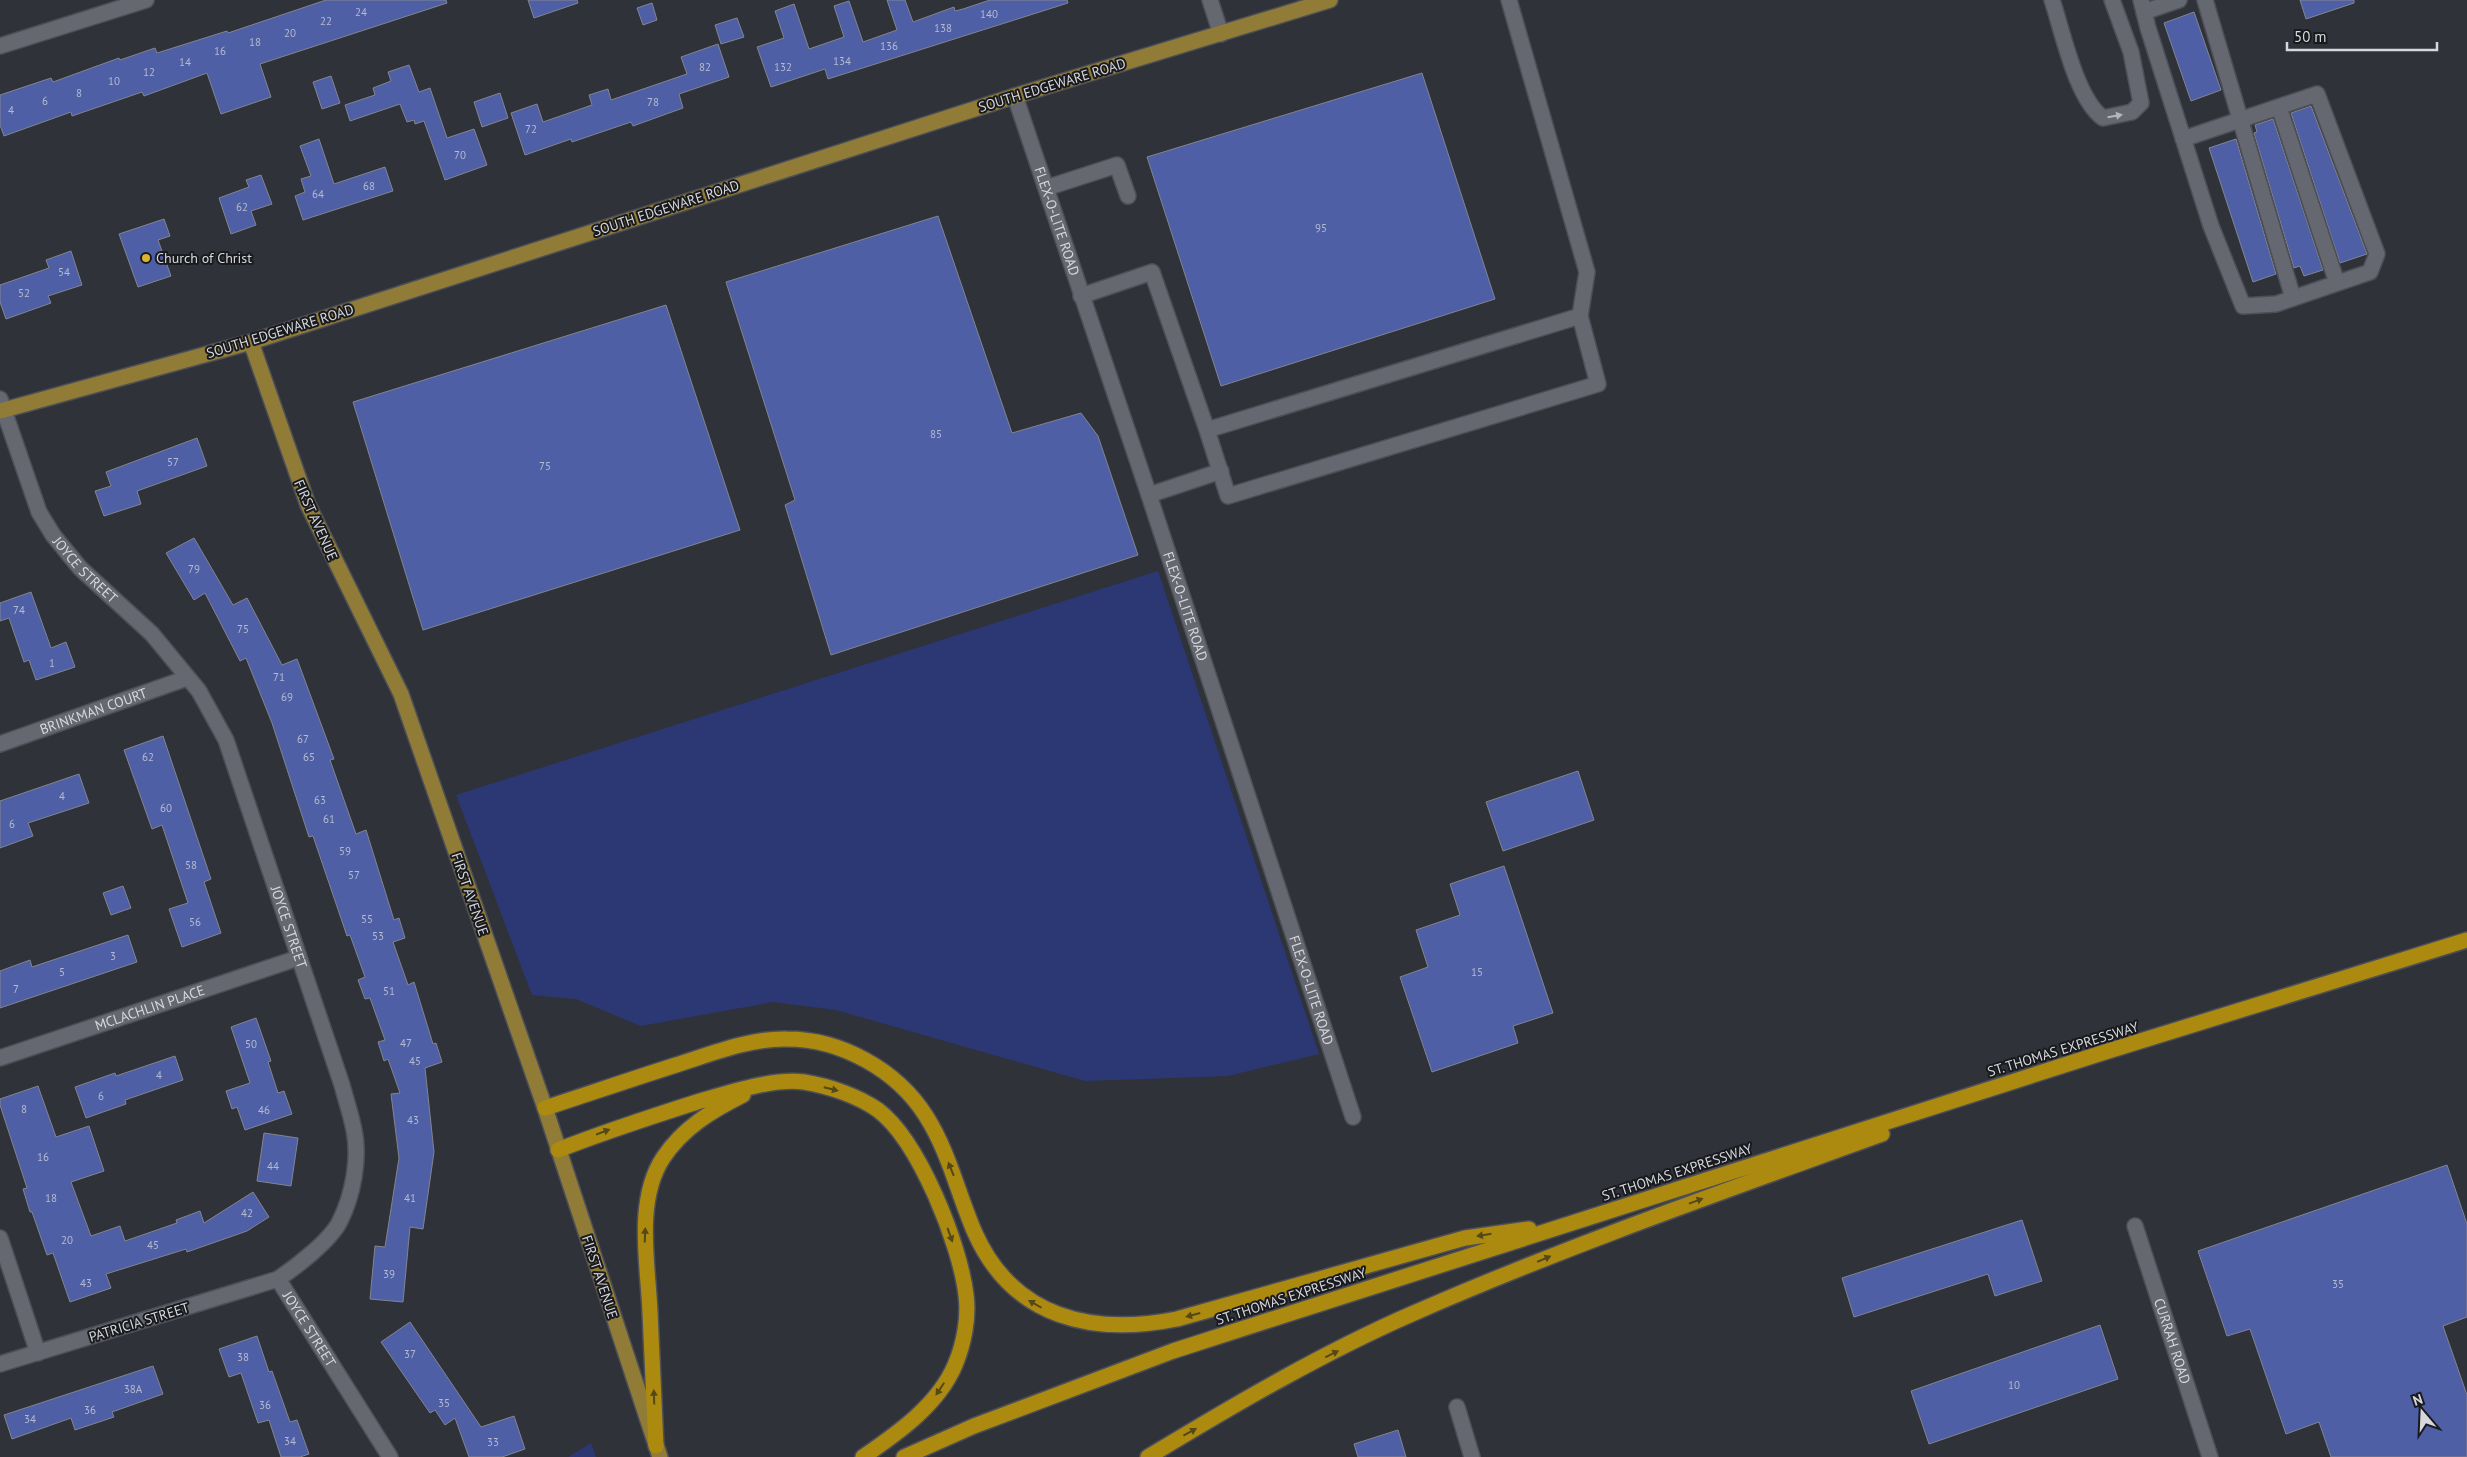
<svg xmlns="http://www.w3.org/2000/svg" width="2467" height="1457" font-family="'PT Sans',sans-serif">
<rect width="100%" height="100%" fill="#30323a"/>
<path fill="#2b3874" d="M1158 571 1319 1054 1228 1076 1085 1081 836 1010 773 1002 641 1026 576 999 532 995 456 795Z
M591 1443 596 1457H568Z"/>
<path fill="#4e5fa5" stroke="#82858f" d="M326 0H446L447 3 260 64 271 97 221 114 207 73 144 96 142 92 72 116 71 112 4 136 0 125V95L51 78 53 82 119 58 120 60 155 48 157 53 227 31 228 33Z
M528 0H577L578 3 534 18Z
M887 0H905L913 22 954 7 955 11 963 9 990 0H1067L1068 3 828 79 825 69 771 87 757 47 784 38 775 11 794 4 809 49 844 37 834 6 849 1 863 42 897 30Z
M2300 0H2354V3L2306 19Z
M652 3 657 20 643 25 637 8Z
M2194 12 2221 90 2191 101 2164 23Z
M737 18 744 37 721 44 715 25Z
M718 44 729 77 679 94 683 108 633 126 631 122 572 142 571 139 525 155 511 113 537 104 543 122 592 105 589 95 608 89 611 100 687 74 681 57Z
M409 65 419 92 430 88 447 138 474 129 487 165 445 180 424 121 415 124 414 120 407 122 400 104 350 121 345 105 375 95 373 88 391 81 388 72Z
M1422 73 1495 299 1221 386 1147 157Z
M331 76 340 103 322 109 313 82Z
M500 93 508 118 482 127 474 102Z
M2311 106 2367 254 2340 263 2291 113Z
M2273 119 2323 270 2304 276 2300 266 2294 268 2254 133 2257 132 2255 125Z
M319 139 334 184 385 167 393 191 303 220 295 196 305 192 301 179 311 176 300 146Z
M2236 139 2276 274 2253 282 2209 148Z
M261 175 272 204 251 211 256 225 231 234 219 198 249 187 246 180Z
M938 216 1012 433 1081 413 1098 436 1138 555 831 655 785 505 795 500 726 282Z
M164 219 170 236 158 240 171 276 138 287 119 234Z
M71 251 82 285 48 296 51 303 6 319 0 302V285L49 268 46 260Z
M666 305 740 530 423 630 353 402Z
M197 438 207 466 137 491 141 504 104 516 95 491 111 486 106 472Z
M194 538 233 605 247 598 282 665 297 659 334 759 330 760 356 834 366 830 394 920 399 918 405 938 393 942 408 985 414 982 433 1044 436 1043 442 1062 425 1068 434 1152 423 1229 410 1227 403 1302 370 1299 375 1246 385 1247 399 1158 391 1094 400 1093 388 1059 384 1061 378 1042 385 1040 370 998 365 999 358 980 365 977 350 935 347 936 313 836 309 837 272 723 246 658 240 661 205 593 194 600 166 553Z
M31 592 51 648 66 642 75 667 36 680 29 660 24 662 9 618 0 621V603Z
M163 736 211 879 204 882 221 933 182 947 169 909 188 903 162 825 152 829 124 750Z
M1578 771 1594 820 1503 851 1486 802Z
M79 774 89 803 28 823 33 836 0 848V801Z
M1504 866 1553 1013 1513 1026 1518 1043 1432 1072 1400 977 1428 967 1416 930 1460 915 1450 884Z
M123 886 131 908 111 915 103 893Z
M128 935 137 962 0 1008V971L30 960 32 967Z
M256 1018 271 1061 268 1062 278 1093 284 1091 292 1114 245 1130 237 1107 232 1109 226 1091 250 1083 231 1027Z
M175 1056 183 1080 125 1100 126 1104 86 1118 75 1087 115 1073 116 1076Z
M38 1086 56 1137 89 1126 104 1171 71 1182 91 1236 120 1226 125 1241 177 1223 176 1220 200 1211 204 1223 253 1192 269 1217 247 1231 187 1252 186 1249 106 1274 111 1288 70 1302 53 1253 47 1255 32 1212H30L23 1189 27 1188 0 1105V1099Z
M264 1133 298 1138 291 1186 257 1181Z
M2447 1165 2467 1224V1317L2443 1326 2467 1395V1457H2331L2319 1422 2286 1434 2250 1329 2227 1336 2198 1251Z
M2022 1220 2042 1281 1995 1296 1988 1274 1854 1317 1842 1278Z
M410 1322 481 1427 514 1416 525 1449 502 1457H469L455 1418 445 1425 435 1410 430 1413 381 1342Z
M2100 1325 2118 1379 1929 1444 1911 1391Z
M257 1336 269 1372 272 1371 290 1422 297 1420 309 1454 300 1457H281L269 1420 258 1423 241 1373 229 1377 219 1349Z
M153 1366 163 1394 112 1412 114 1417 75 1430 71 1418 12 1439 4 1415Z
M1398 1430 1406 1457H1358L1354 1444Z"/>
<g fill="none" stroke-linecap="round" stroke-linejoin="round">
<defs>
<g id="minor">
<path d="M1210 0 1221 34"/>
<path d="M1509 0 1587 272 1580 316"/>
<path d="M2052 0C2063 33 2076 98 2103 118L2132 112 2141 103 2131 52 2112 0"/>
<path d="M2141 0 2148 28 2211 226 2243 306 2276 304 2370 272 2377 254 2317 94 2183 139"/>
<path d="M2205 0 2293 298"/>
<path d="M2144 12 2179 0"/>
<path d="M0 46 146 0"/>
<path id="s1" d="M1015 96 1149 495 1353 1117"/>
<path d="M2279 107 2337 283"/>
<path d="M1046 188 1117 165 1128 196"/>
<path d="M1081 296 1152 272 1207 430 1580 316 1598 384 1228 496 1207 430"/>
<path id="s2" d="M0 399 39 512 53 535 80 568 152 634 199 691 226 740 342 1085C346 1100 351 1115 354 1130 360 1158 353 1195 340 1221 331 1240 296 1267 278 1279L0 1364"/>
<path d="M1149 495 1221 471"/>
<path id="s3" d="M0 744 187 678"/>
<path id="s4" d="M0 1058 298 958"/>
<path id="s5" d="M2135 1226 2210 1457"/>
<path d="M0 1238 38 1353"/>
<path id="s6" d="M278 1279 390 1457"/>
<path d="M1457 1407 1472 1457"/>
</g>
<path id="major" d="M251 342 308 505 401 694 545 1108 660 1457
M0 411 251 342 1015 96 1330 0"/>
<path id="highway" d="M545 1108C588 1094 632 1079 676 1065 711 1054 750 1038 787 1039 841 1039 897 1070 926 1116 949 1152 958 1194 975 1233 1013 1318 1092 1336 1177 1319L1465 1238 1529 1229
M558 1150C604 1132 650 1117 697 1102 728 1093 772 1078 804 1082 829 1086 858 1096 878 1110 919 1141 960 1244 966 1295 969 1317 964 1344 955 1365 938 1405 898 1433 863 1457
M656 1446C654 1401 652 1356 650 1312 648 1264 635 1201 663 1158 683 1128 711 1111 743 1095
M904 1457 974 1426 1173 1351 2105 1052 2467 940
M1148 1457C1232 1406 1324 1352 1414 1313 1567 1246 1725 1191 1882 1134"/>
</defs>
<use href="#minor" stroke="#4d4f56" stroke-width="18"/>
<use href="#major" stroke="#4d4f56" stroke-width="18"/>
<use href="#highway" stroke="#4d4f56" stroke-width="18"/>
<use href="#minor" stroke="#656871" stroke-width="15"/>
<use href="#major" stroke="#907c36" stroke-width="15"/>
<use href="#highway" stroke="#ac8a0f" stroke-width="15"/>
</g>
<defs><path id="oneway-solid" d="M-6-.8H1V-3.2L6.5 0L1 3.2V.8H-6Z" transform="scale(1.25)"/></defs>
<use fill="#b4b6bd" href="#oneway-solid" transform="translate(2115 116) rotate(-10)"/>
<g fill="#544718">
<use href="#oneway-solid" transform="translate(831 1089) rotate(14)"/>
<use href="#oneway-solid" transform="translate(603 1132) rotate(-21)"/>
<use href="#oneway-solid" transform="translate(951 1169) rotate(-112)"/>
<use href="#oneway-solid" transform="translate(1696 1201) rotate(-20)"/>
<use href="#oneway-solid" transform="translate(645 1235) rotate(-88)"/>
<use href="#oneway-solid" transform="translate(950 1235) rotate(70)"/>
<use href="#oneway-solid" transform="translate(1484 1235) rotate(171)"/>
<use href="#oneway-solid" transform="translate(1544 1259) rotate(-23)"/>
<use href="#oneway-solid" transform="translate(1035 1304) rotate(-150)"/>
<use href="#oneway-solid" transform="translate(1193 1315) rotate(165)"/>
<use href="#oneway-solid" transform="translate(1332 1354) rotate(-26)"/>
<use href="#oneway-solid" transform="translate(940 1389) rotate(124)"/>
<use href="#oneway-solid" transform="translate(654 1397) rotate(-92)"/>
<use href="#oneway-solid" transform="translate(1190 1432) rotate(-29)"/>
</g>
<circle fill="#dab333" stroke="#191a1e" stroke-width="2" cx="146" cy="258" r="5"/>
<g text-anchor="middle" stroke-width="4" stroke-linejoin="round" paint-order="stroke">
<g font-size="11" fill="#b4bacf">
<text x="361" y="16">24</text>
<text x="989" y="18">140</text>
<text x="326" y="25">22</text>
<text x="943" y="32">138</text>
<text x="290" y="37">20</text>
<text x="255" y="46">18</text>
<text x="889" y="50">136</text>
<text x="220" y="55">16</text>
<text x="842" y="65">134</text>
<text x="185" y="66">14</text>
<text x="705" y="71">82</text>
<text x="783" y="71">132</text>
<text x="149" y="76">12</text>
<text x="114" y="85">10</text>
<text x="79" y="97">8</text>
<text x="45" y="105">6</text>
<text x="653" y="106">78</text>
<text x="11" y="114">4</text>
<text x="531" y="133">72</text>
<text x="460" y="159">70</text>
<text x="369" y="190">68</text>
<text x="318" y="198">64</text>
<text x="242" y="211">62</text>
<text x="1321" y="232">95</text>
<text x="64" y="276">54</text>
<text x="24" y="297">52</text>
<text x="936" y="438">85</text>
<text x="173" y="466">57</text>
<text x="545" y="470">75</text>
<text x="194" y="573">79</text>
<text x="19" y="614">74</text>
<text x="243" y="633">75</text>
<text x="52" y="667">1</text>
<text x="279" y="681">71</text>
<text x="287" y="701">69</text>
<text x="303" y="743">67</text>
<text x="148" y="761">62</text>
<text x="309" y="761">65</text>
<text x="62" y="800">4</text>
<text x="320" y="804">63</text>
<text x="166" y="812">60</text>
<text x="329" y="823">61</text>
<text x="12" y="828">6</text>
<text x="345" y="855">59</text>
<text x="191" y="869">58</text>
<text x="354" y="879">57</text>
<text x="367" y="923">55</text>
<text x="195" y="926">56</text>
<text x="378" y="940">53</text>
<text x="113" y="960">3</text>
<text x="62" y="976">5</text>
<text x="1477" y="976">15</text>
<text x="16" y="993">7</text>
<text x="389" y="995">51</text>
<text x="406" y="1047">47</text>
<text x="251" y="1048">50</text>
<text x="415" y="1065">45</text>
<text x="159" y="1079">4</text>
<text x="101" y="1100">6</text>
<text x="24" y="1113">8</text>
<text x="264" y="1114">46</text>
<text x="413" y="1124">43</text>
<text x="43" y="1161">16</text>
<text x="273" y="1170">44</text>
<text x="51" y="1202">18</text>
<text x="410" y="1202">41</text>
<text x="247" y="1217">42</text>
<text x="67" y="1244">20</text>
<text x="153" y="1249">45</text>
<text x="389" y="1278">39</text>
<text x="86" y="1287">43</text>
<text x="2338" y="1288">35</text>
<text x="410" y="1358">37</text>
<text x="243" y="1361">38</text>
<text x="2014" y="1389">10</text>
<text x="133" y="1393">38A</text>
<text x="444" y="1407">35</text>
<text x="265" y="1409">36</text>
<text x="90" y="1414">36</text>
<text x="30" y="1423">34</text>
<text x="290" y="1445">34</text>
<text x="493" y="1446">33</text>
</g>
<g font-size="14" fill="#d6d8dd" stroke="#191a1e">
<text transform="translate(1052 85) rotate(-17)" y="5">SOUTH EDGEWARE ROAD</text>
<text transform="translate(666 208) rotate(-18)" y="5">SOUTH EDGEWARE ROAD</text>
<text dy="5" stroke="none"><textPath href="#s1" startOffset="132">FLEX-O-LITE ROAD</textPath></text>
<text transform="translate(280 331) rotate(-17)" y="5">SOUTH EDGEWARE ROAD</text>
<text transform="translate(316 520) rotate(66)" y="5">FIRST AVENUE</text>
<text dy="5" stroke="none"><textPath href="#s2" startOffset="194">JOYCE STREET</textPath></text>
<text dy="5" stroke="none"><textPath href="#s1" startOffset="538">FLEX-O-LITE ROAD</textPath></text>
<text dy="5" stroke="none"><textPath href="#s3" startOffset="99">BRINKMAN COURT</textPath></text>
<text transform="translate(470 894) rotate(71)" y="5">FIRST AVENUE</text>
<text dy="5" stroke="none"><textPath href="#s2" startOffset="614">JOYCE STREET</textPath></text>
<text dy="5" stroke="none"><textPath href="#s1" startOffset="942">FLEX-O-LITE ROAD</textPath></text>
<text dy="5" stroke="none"><textPath href="#s4" startOffset="158">MCLACHLIN PLACE</textPath></text>
<text transform="translate(2063 1049) rotate(-17)" y="5">ST. THOMAS EXPRESSWAY</text>
<text transform="translate(1677 1172) rotate(-18)" y="5">ST. THOMAS EXPRESSWAY</text>
<text transform="translate(600 1277) rotate(72)" y="5">FIRST AVENUE</text>
<text transform="translate(1291 1296) rotate(-18)" y="5">ST. THOMAS EXPRESSWAY</text>
<text transform="translate(139 1322) rotate(-17)" y="5">PATRICIA STREET</text>
<text dy="5" stroke="none"><textPath href="#s6" startOffset="59">JOYCE STREET</textPath></text>
<text dy="5" stroke="none"><textPath href="#s5" startOffset="121">CURRAH ROAD</textPath></text>
</g>
<g font-size="14" fill="#d6d8dd" stroke="#191a1e" text-anchor="start">
<text x="156" y="263">Church of Christ</text>
</g>
</g>
<g transform="translate(2422 1412) rotate(341)" stroke="#191a1e" stroke-width="4" paint-order="stroke">
<path d="M0-4L9 19L0 12L-9 19Z" fill="#d6d8dd"/>
<text y="-8" font-size="14" font-weight="bold" text-anchor="middle" fill="#d6d8dd">N</text>
</g>
<path d="M2287 42v8h150v-8" fill="none" stroke="#d6d8dd" stroke-width="2.5"/>
<text x="2294" y="42" font-size="15" fill="#d6d8dd" stroke="#191a1e" stroke-width="4" paint-order="stroke">50 m</text>
</svg>
